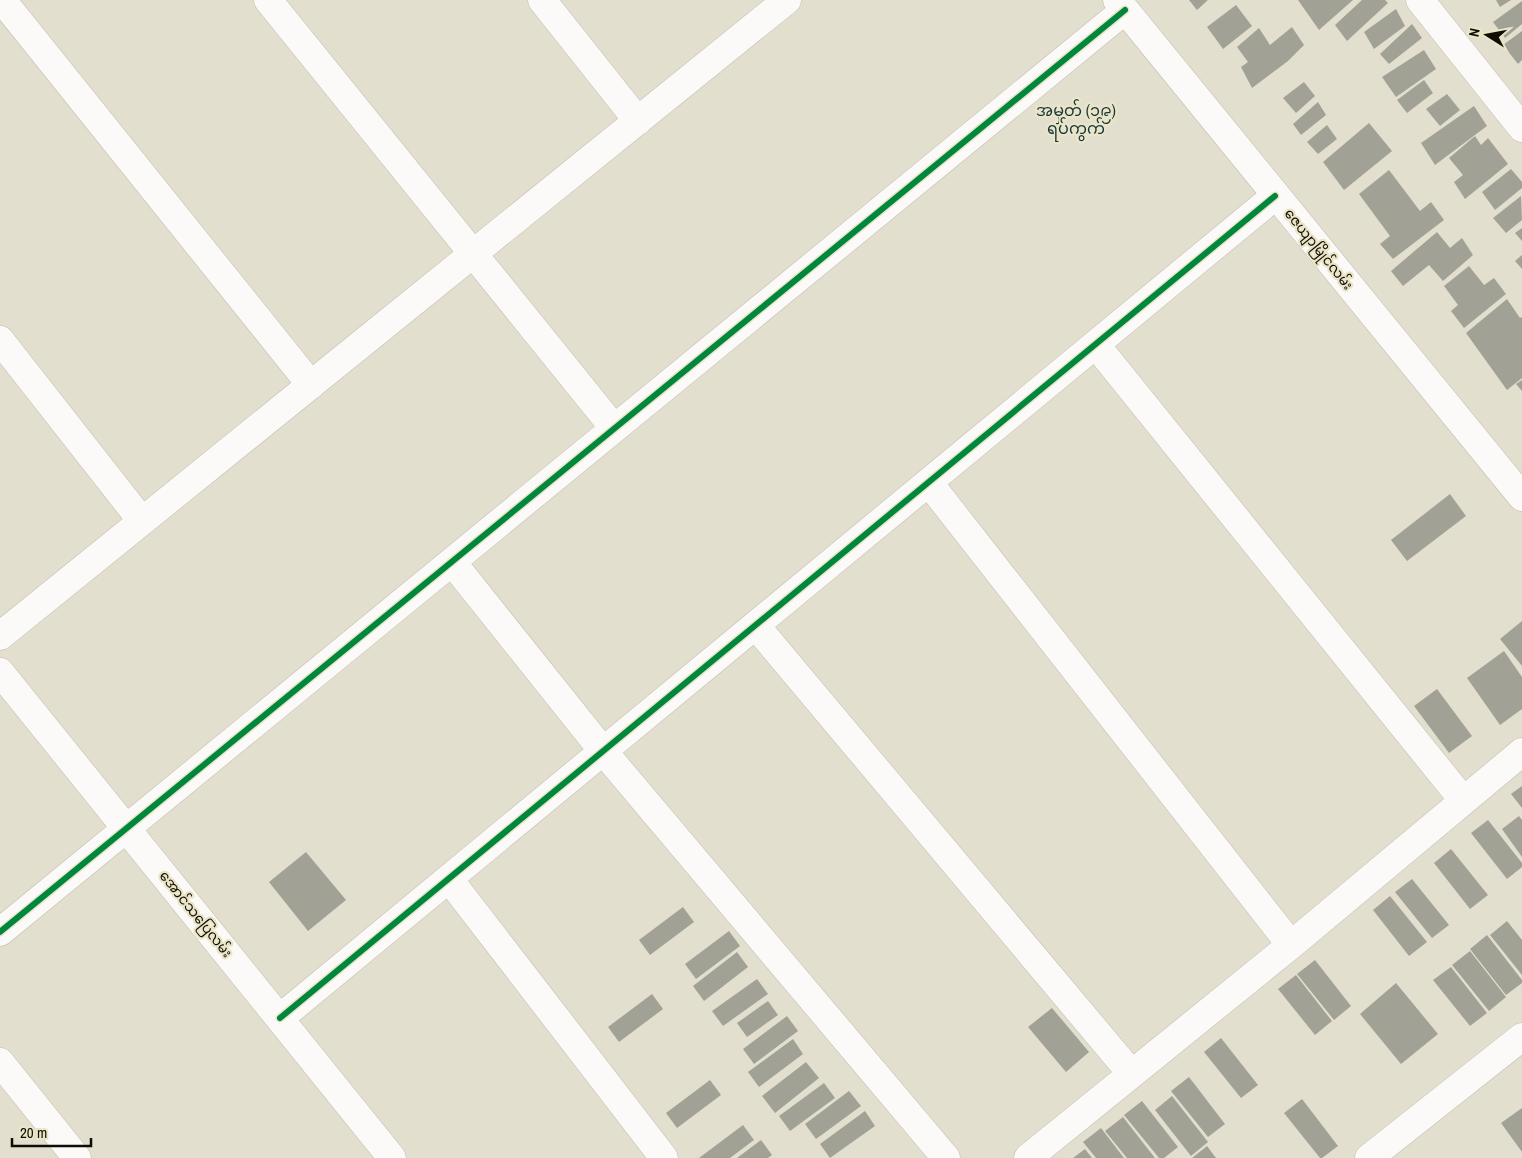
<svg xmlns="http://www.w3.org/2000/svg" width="1522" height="1158" font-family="'Archivo Narrow','Noto Sans Myanmar',sans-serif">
<rect width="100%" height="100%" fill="#e3dfcf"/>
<path fill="#a2a195" d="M1189 0H1208L1197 10Z
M1298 0H1353L1319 30Z
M1362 0H1385L1388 3 1347 41 1335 25Z
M1496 0H1511L1500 7Z
M1522 1V24L1505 38 1493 22Z
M1236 5 1252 26 1223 49 1207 27Z
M1396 9 1405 26 1374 49 1364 32Z
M1412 24 1422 38 1389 64 1380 54Z
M1292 27 1304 45 1288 61 1252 88 1241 67 1248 62 1237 47 1259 28 1270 45Z
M1522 31V60L1518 64 1503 45Z
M1424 50 1436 69 1396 97 1382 77Z
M1424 80 1433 93 1407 113 1397 100Z
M1304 82 1315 96 1296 113 1283 98Z
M1447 94 1460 110 1440 126 1426 109Z
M1318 102 1326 115 1301 135 1293 124Z
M1474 106 1487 126 1435 165 1421 143Z
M1369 123 1392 151 1344 190 1323 162Z
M1327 125 1337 139 1318 154 1307 142Z
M1475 136 1481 145 1488 138 1508 164 1465 199 1454 182 1463 175 1449 158Z
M1511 169 1522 182V188L1495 210 1482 192Z
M1389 170 1420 211 1431 202 1444 220 1393 259 1380 244 1390 236 1359 194Z
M1521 196 1522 220 1506 233 1493 218Z
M1522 228V241L1515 233Z
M1437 232 1450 248 1462 238 1473 255 1443 281 1429 265 1403 286 1391 271Z
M1522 255V269L1515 261Z
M1469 266 1484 285 1494 278 1506 294 1464 328 1451 311 1458 305 1444 286Z
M1507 299 1520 318 1522 317V378L1507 390 1466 333Z
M1522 380V391L1516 384Z
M1450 494 1466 516 1407 561 1391 540Z
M1522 621V666L1500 639Z
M1504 651 1522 677V709L1500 725 1467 678Z
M1437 689 1472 736 1449 753 1414 706Z
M1522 786V808L1511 794Z
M1519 816 1522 820V857L1502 829Z
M1488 820 1522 863V867L1507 879 1471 833Z
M1451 849 1488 895 1470 909 1434 863Z
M306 852 346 900 308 931 269 882Z
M1412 879 1449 925 1432 938 1395 892Z
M1390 896 1427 942 1409 956 1373 910Z
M683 907 694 922 650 955 639 940Z
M1507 921 1522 940V975L1490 935Z
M729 931 740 946 696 979 685 964Z
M1487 935 1522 980V983L1506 995 1470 949Z
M1470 951 1506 997 1489 1011 1452 965Z
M737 952 748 967 704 1001 693 986Z
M1315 960 1351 1006 1334 1020 1297 974Z
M1451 967 1487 1013 1470 1026 1433 980Z
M1296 975 1332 1021 1315 1035 1278 989Z
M757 979 768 994 723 1026 712 1011Z
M1396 983 1438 1034 1401 1064 1360 1014Z
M652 994 663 1009 619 1042 608 1027Z
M768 1001 778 1015 747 1037 737 1023Z
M1052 1008 1089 1052 1066 1072 1028 1027Z
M787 1016 798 1031 754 1064 743 1049Z
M1221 1038 1258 1085 1241 1098 1204 1052Z
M793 1039 803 1054 759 1087 748 1072Z
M806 1062 819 1078 775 1113 762 1096Z
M1189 1077 1225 1124 1208 1137 1171 1091Z
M710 1080 721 1095 677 1128 666 1113Z
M824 1083 835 1098 790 1131 779 1116Z
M849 1091 861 1106 816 1139 805 1124Z
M1172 1096 1208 1142 1191 1156 1155 1110Z
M1302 1099 1338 1146 1322 1158H1320L1284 1113Z
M1142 1101 1178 1147 1164 1158H1159L1124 1115Z
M1522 1108V1152L1501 1123Z
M865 1111 875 1126 830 1158 820 1144Z
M1123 1117 1155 1158H1127L1105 1131Z
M743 1125 754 1140 730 1158H699Z
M1101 1128 1124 1158H1096L1083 1142Z
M761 1140 772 1155 768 1158H737Z
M1207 1146 1216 1158H1192Z
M1085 1149 1092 1158H1073Z"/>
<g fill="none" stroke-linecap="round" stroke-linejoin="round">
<defs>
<path id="minor" d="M2 0 311 385
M268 0 614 428
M542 0 638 121
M1117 0 1522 497
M1420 0 1522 128
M0 340 142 521
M1096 345 1463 800
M929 483 1291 945
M452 562 603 751 946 1158
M756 626 1131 1073
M0 636 787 0
M0 672 392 1158
M449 879 664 1158
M0 932 1125 10
M280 1018 1275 196
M0 1062 77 1158
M1028 1158 1291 945 1522 752
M1369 1158 1522 1037"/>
</defs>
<use href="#minor" stroke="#c0bdb0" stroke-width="29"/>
<use href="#minor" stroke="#fbfaf8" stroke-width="28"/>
<defs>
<path id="cycleway" d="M0 932 1125 10
M280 1018 1275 196"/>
</defs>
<use href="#cycleway" stroke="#ebe5c7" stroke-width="9"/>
<use href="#cycleway" stroke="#00873e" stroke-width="6"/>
</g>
<g text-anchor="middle" stroke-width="4.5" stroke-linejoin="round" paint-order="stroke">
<g font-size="14" fill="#0f0d04" stroke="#ebe5c7">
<text transform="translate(1319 249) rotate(51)" y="5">ဇေယျာမြိုင်လမ်း</text>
<text transform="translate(196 914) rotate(51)" y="5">အောင်သပြေလမ်း</text>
</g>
<g font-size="16" fill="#16363e" stroke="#ebe5c7">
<text x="1076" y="116">အမှတ် (၁၉)<tspan x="1076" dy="18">ရပ်ကွက်</tspan></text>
</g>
</g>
<g transform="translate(1487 35) rotate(281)" stroke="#ebe5c7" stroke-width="4" paint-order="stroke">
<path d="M0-4L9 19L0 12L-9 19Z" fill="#0f0d04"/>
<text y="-8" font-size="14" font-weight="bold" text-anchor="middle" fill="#0f0d04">N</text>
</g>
<path d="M12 1138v8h79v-8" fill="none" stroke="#0f0d04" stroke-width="2.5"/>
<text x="20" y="1138" font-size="15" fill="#0f0d04" stroke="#ebe5c7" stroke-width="4" paint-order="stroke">20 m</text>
</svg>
